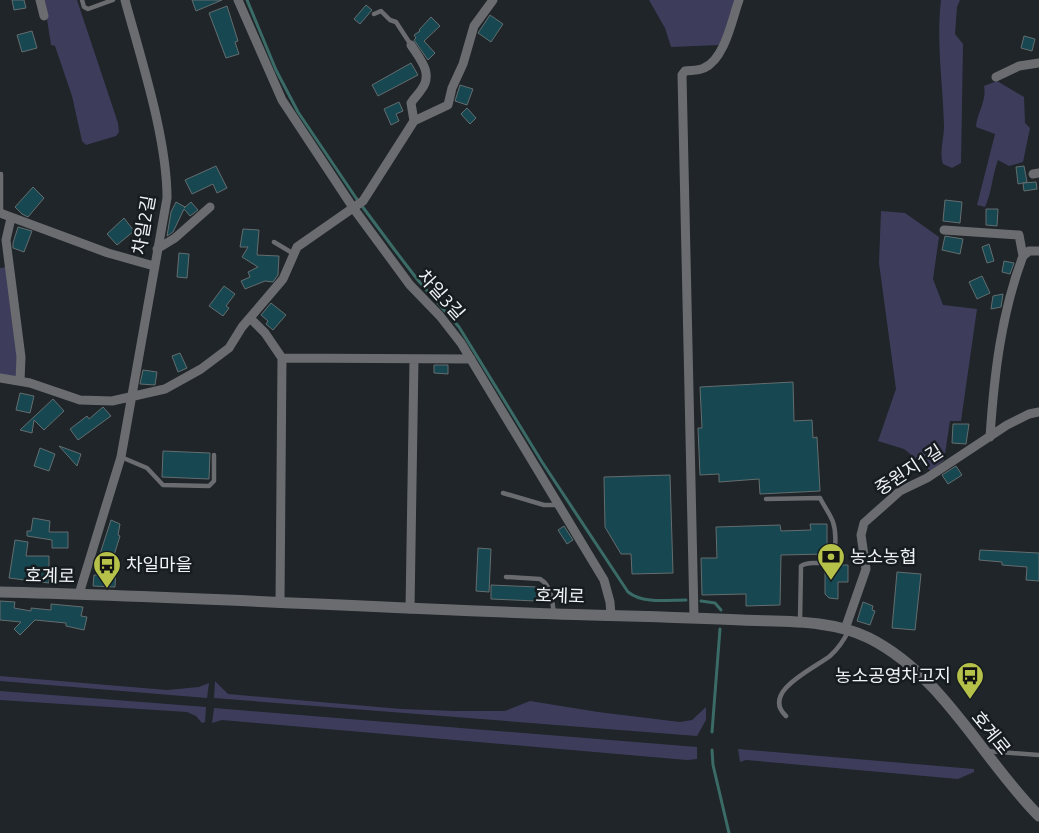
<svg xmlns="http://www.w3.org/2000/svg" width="1039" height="833" font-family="Ubuntu,'Noto Sans KR',sans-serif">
<rect width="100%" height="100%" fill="#1f2529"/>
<path fill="#3d3d5b" d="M44 0H77L118 123 119 132 116 136 86 145 82 141 72 96 55 46 51 45Z
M649 0H735L730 23 719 45 671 47 665 28Z
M941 0H960L957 7 955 34 963 44 961 163 952 168 943 164C939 152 944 139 944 126 943 84 936 42 941 0Z
M997 81 1024 97 1025 123 1030 128 1023 162 1009 166 998 160C992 176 992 192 985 207L977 205 995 134 976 127C977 112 987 101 984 86Z
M881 211 905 213 939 237 933 279 943 305 977 309 961 421H950L944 460 931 471 904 449 878 441 896 389 879 263Z
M6 267 20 357 16 378 0 376V268Z
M0 676 167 690 199 687 209 683 207 698 0 681Z
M215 681 228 694 401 709 455 711H505L530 701 598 712 680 722 692 720 706 707V720L697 736 214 698Z
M0 691 206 707 205 722 202 723 196 716 187 712 0 700Z
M214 708 697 747V759L687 760 222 720 212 723Z
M738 749 974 769V772L958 779 746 760 740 762Z"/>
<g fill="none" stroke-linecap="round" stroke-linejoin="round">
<path stroke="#3b6b66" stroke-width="3" d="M247 0 276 70 298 112 356 198 394 249 417 279 459 327 542 462 628 592C643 604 668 600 686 600
M701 601 715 603 721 610
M712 732 720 629
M712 750 713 765 729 833"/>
</g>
<path fill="#174750" stroke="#646d6f" d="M12 0H24L26 8 14 10Z
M192 0H222L196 11Z
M366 5 372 10 360 24 354 19Z
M227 6 238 41 235 42 239 54 226 58 209 13Z
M490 15 503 24 491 42 478 33Z
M431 17 440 26 424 41 435 53 428 60 414 40 416 38 414 35 420 31 419 30Z
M32 31 37 48 22 52 17 35Z
M1024 36 1035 39 1032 51 1021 48Z
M411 63 418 75 378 96 372 85Z
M460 85 473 89 467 105 455 101Z
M399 102 403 111 396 114 399 121 391 125 384 109Z
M467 108 476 118 470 124 461 114Z
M216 166 227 188 217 193 213 184 192 194 185 180Z
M1024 166 1027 182 1018 184 1016 167Z
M1036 182 1037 189 1024 191 1023 183Z
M33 187 44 198 28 217 22 214 15 207Z
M945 200 962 202 960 223 943 221Z
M176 202 185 207 184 208 191 202 198 210 190 216 184 209 173 232 167 236 171 212Z
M986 209H998L997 226 986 225Z
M124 218 134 231 117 245 107 234Z
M18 227 32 231 24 252 13 248V243Z
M243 229 259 230 257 255 279 256 278 275 273 282 265 281 245 289 241 281 250 277 248 272 258 267 242 257 248 247H240Z
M945 236 963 239 960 254 942 250Z
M989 244 994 261 987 263 982 247Z
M179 253 189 254 187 278 177 277Z
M1004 261 1014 263 1010 274 1002 272Z
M982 276 990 293 977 299 969 282Z
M224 286 235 294 226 306 229 308 223 316 209 306Z
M1003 294 1001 307 991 309 993 296Z
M271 303 286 315 273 330 266 324 268 321 261 315Z
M180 353 187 368 178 372 172 356Z
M434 365H448V374L434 373Z
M143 370 157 372 155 385 140 384Z
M793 382 794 421 812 420 813 438 817 437 820 491 760 494 759 479 719 482V474L700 475 698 428H702L700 387Z
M20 393 34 396 30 413 16 410Z
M53 399 64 411 44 430 34 420 32 433 20 430Z
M103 407 111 416 78 440 70 429 87 416 89 419Z
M953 424H969L966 444 952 443Z
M59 446 81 454 77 466Z
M40 448 55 454 49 471 34 466Z
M163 451 210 453 209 479 162 477Z
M956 466 962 475 948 484 942 475Z
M670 475 673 573 632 574 631 554H621L605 527 604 477Z
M33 518 50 521 49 532H68V548H52V540L27 536V531H31Z
M111 520 120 524 118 535 120 536 110 568H116L115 587 93 586 94 575H99V557Z
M810 524H827V554L781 555 780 605 746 606V594L702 595 701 558H717L716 527 780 525 781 531 811 530Z
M564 526 573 540 567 544 558 530Z
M15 540 28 542 26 556H49V583L9 578Z
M478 548 491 549 489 592 476 591Z
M980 550 1039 553V581L1026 580 1027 567 1002 565V562L979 560Z
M830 565H848V582H838V599L829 598 825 594V567Z
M897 572 921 574 915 630 892 628Z
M491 585 537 587 536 601 491 599Z
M0 601 15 602 14 608 31 611V608L51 610V604L83 607 81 616 87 617 84 630 66 626V623L35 620 20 635 14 629 21 622 0 620Z
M863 602 873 606 872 610 875 611 870 625 857 621Z"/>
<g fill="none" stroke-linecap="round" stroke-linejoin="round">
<path stroke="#6b6c6f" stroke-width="4.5" d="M82 0 84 7 88 9 113 0
M374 14 381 11 390 20 396 22 411 45
M1 174V213
M274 242 294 254
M121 457 147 468 163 485 209 486 214 481V455
M503 493 544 505H558
M766 499 820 498C824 506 830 514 833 522 836 531 838 559 827 562 818 565 809 560 801 566L800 621
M506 577 540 579C552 586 552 601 554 614
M786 716C760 692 815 668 830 656 838 649 844 640 849 630
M987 751 1039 755"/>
<path stroke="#6b6c6f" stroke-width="9" d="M40 0 44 16
M238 0 282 100 354 209 410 285 440 316 461 343 604 580 610 602 611 615
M411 45C420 59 434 74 421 90 418 95 414 98 411 103L414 121
M996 77 1019 66 1039 63
M1033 174 1039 173
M0 213 108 253 154 266
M11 218 6 240 21 357 20 381
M944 230 1019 235 1023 256
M157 249 175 238 210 207
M250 318 265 333 282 358 280 603
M282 358 471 359
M0 378 30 383 80 400 112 401 165 389 201 369 229 348 242 327 283 279 297 247 363 201 414 121 448 105 452 88 463 64 474 26 493 0
M990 437C994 376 1001 314 1023 256L1029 251H1039
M79 594 121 457 167 198C167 138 141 59 125 0
M410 609 414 359
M694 617 682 75 685 71C691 70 698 71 704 68 725 59 732 19 739 0
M845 629 866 569 861 535 864 523 900 491 927 478 1007 425 1029 414 1039 412"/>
<path stroke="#6b6c6f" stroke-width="11" d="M0 592C186 596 371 608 557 614 619 616 680 617 742 620 784 622 831 619 869 638 944 676 982 759 1039 816"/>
</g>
<defs>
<symbol id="bank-pin" viewBox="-11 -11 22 30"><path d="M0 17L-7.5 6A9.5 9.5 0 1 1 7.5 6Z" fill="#b6c149" stroke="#161c1f"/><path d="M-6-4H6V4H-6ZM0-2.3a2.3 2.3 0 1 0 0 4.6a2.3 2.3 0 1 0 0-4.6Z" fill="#111"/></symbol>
<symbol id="bus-pin" viewBox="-11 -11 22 30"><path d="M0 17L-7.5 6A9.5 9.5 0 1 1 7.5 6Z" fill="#b6c149" stroke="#161c1f"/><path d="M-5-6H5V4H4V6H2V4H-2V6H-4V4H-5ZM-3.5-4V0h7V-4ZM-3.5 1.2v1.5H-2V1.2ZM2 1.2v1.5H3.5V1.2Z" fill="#111"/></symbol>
</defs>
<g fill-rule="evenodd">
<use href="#bank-pin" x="815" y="541" width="32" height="43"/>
<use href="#bus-pin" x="91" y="549" width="32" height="43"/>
<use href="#bus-pin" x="954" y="660" width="32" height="43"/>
</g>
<g text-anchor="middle" stroke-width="5" stroke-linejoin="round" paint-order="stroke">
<g font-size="18" fill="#eff3f6" stroke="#161c1f">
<text transform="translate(144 225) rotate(-80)" y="6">차일2길</text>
<text transform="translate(441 295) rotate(48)" y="6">차일3길</text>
<text transform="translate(909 470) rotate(-33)" y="6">중원지1길</text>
<text transform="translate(50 576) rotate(1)" y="6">호계로</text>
<text transform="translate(560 596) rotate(2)" y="6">호계로</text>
<text transform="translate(991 733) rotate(51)" y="6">호계로</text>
</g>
<g font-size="18" fill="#eff3f6" stroke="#161c1f" text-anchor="start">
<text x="850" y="563">농소농협</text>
<text x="126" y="571">차일마을</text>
<text x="951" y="682" text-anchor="end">농소공영차고지</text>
</g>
</g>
</svg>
